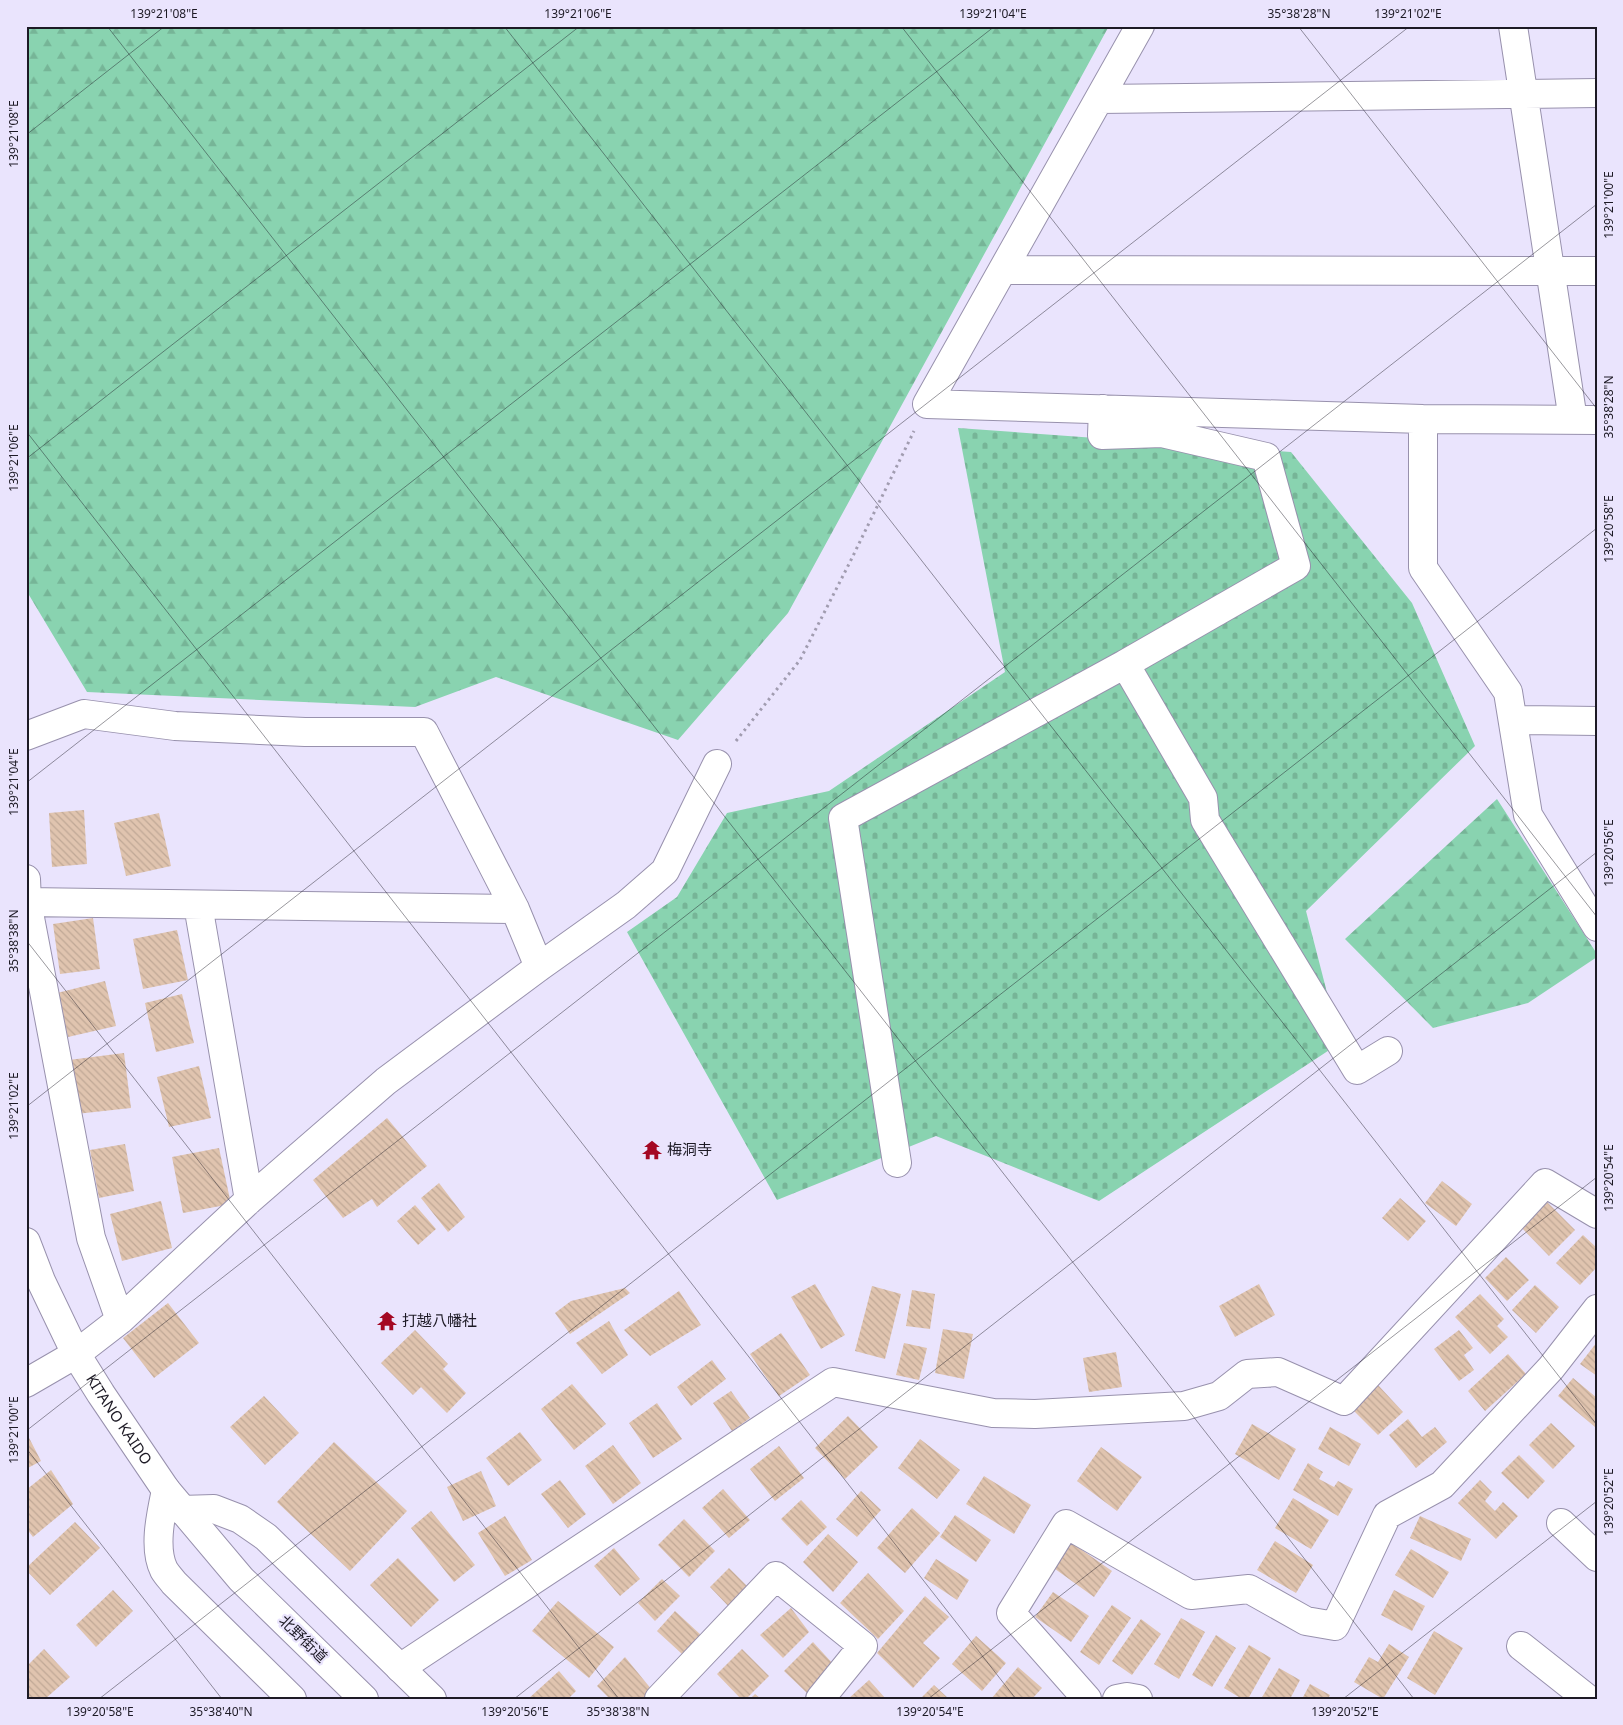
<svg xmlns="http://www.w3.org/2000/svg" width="1623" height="1725" font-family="'Noto Sans','Noto Sans JP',sans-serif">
<defs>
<pattern id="forest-firs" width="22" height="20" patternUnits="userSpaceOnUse" patternTransform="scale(1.25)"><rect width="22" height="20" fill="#89d3b0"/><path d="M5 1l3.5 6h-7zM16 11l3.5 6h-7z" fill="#76b597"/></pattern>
<pattern id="cemetery-stones" width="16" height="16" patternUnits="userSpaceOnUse" patternTransform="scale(1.25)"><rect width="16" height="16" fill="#89d3b0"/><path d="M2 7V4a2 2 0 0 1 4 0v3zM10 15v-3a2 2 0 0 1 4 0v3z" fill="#76b597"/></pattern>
<pattern id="building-back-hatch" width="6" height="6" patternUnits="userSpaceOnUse" patternTransform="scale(1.25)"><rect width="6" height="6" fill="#e0c4af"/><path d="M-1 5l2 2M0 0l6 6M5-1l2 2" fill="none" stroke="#c0a896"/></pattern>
</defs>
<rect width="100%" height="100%" fill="#eae4fd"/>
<path fill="url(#forest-firs)" d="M26 26H1109L788 613 678 740 496 677 415 707 87 692 26 590Z
M1497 799 1597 954V957L1528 1003 1433 1028 1345 939Z"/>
<path fill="url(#cemetery-stones)" d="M958 428 1291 452 1412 603 1475 746 1306 911 1340 1043 1099 1201 936 1136 777 1200 627 932 677 897 727 813 829 791 1005 672Z"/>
<path fill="url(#building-back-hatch)" d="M84 810 87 864 52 867 49 813Z
M159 813 171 866 126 876 114 823Z
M93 918 100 969 60 974 53 924Z
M177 930 188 980 143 989 133 939Z
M105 981 116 1026 68 1037 57 993Z
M182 994 194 1043 156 1052 145 1003Z
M124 1053 131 1108 76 1114 69 1060Z
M199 1066 211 1118 169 1127 157 1077Z
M387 1118 427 1166 377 1207 372 1199 343 1218 313 1180Z
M125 1144 134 1191 99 1198 90 1150Z
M219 1148 231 1204 183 1213 172 1157Z
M1442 1181 1472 1204 1456 1226 1425 1203Z
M439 1183 465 1217 448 1232 421 1198Z
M1400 1198 1426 1221 1408 1241 1382 1218Z
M1544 1199 1575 1230 1549 1256 1518 1224Z
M161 1201 172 1248 122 1261 110 1214Z
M415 1205 436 1229 418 1245 397 1221Z
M1583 1235 1597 1248V1267L1580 1285 1556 1263Z
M1506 1257 1529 1280 1507 1301 1485 1278Z
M815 1284 845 1335 821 1349 791 1297Z
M1259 1284 1275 1315 1235 1337 1219 1306Z
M1535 1285 1559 1307 1536 1333 1512 1310Z
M872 1286 901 1294 885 1359 855 1351Z
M625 1288 630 1293 570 1334 555 1313 571 1301Z
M912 1290 935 1294 930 1329 906 1326Z
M679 1291 701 1325 650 1356 624 1330Z
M1480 1294 1504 1319 1497 1326 1508 1337 1490 1354 1455 1317Z
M168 1303 199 1343 154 1378 123 1338Z
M609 1321 628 1355 602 1374 576 1343Z
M943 1329 973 1334 964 1379 935 1373Z
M415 1330 448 1364 443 1369 466 1393 447 1413 421 1387 413 1395 381 1363Z
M1459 1330 1473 1348 1464 1355 1474 1370 1459 1381 1434 1349Z
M781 1333 810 1375 779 1396 750 1354Z
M1597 1342V1376L1580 1364Z
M904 1343 927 1348 919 1380 896 1375Z
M1116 1352 1122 1387 1089 1392 1083 1358Z
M1508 1354 1526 1374 1485 1411 1468 1391Z
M712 1360 726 1379 691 1406 677 1387Z
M1573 1378 1597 1398V1424L1595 1427 1558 1396Z
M572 1384 606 1424 574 1450 541 1409Z
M1378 1385 1403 1412 1378 1435 1352 1409Z
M731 1391 750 1418 732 1431 713 1403Z
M264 1396 299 1433 265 1465 230 1427Z
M657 1403 682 1439 653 1458 629 1423Z
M848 1416 878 1447 845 1479 815 1448Z
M1408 1419 1422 1437 1435 1427 1447 1442 1416 1468 1389 1435Z
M1551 1423 1575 1446 1553 1469 1529 1445Z
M1252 1424 1296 1449 1279 1480 1235 1454Z
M1330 1427 1361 1444 1349 1466 1318 1449Z
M26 1432 41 1461 26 1469Z
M520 1432 542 1460 508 1486 486 1458Z
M920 1439 960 1470 937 1499 898 1468Z
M334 1442 407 1511 350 1571 277 1502Z
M613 1445 641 1483 613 1504 585 1466Z
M779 1446 804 1478 775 1501 750 1469Z
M1101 1447 1142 1477 1117 1511 1077 1481Z
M1519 1455 1545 1481 1528 1499 1501 1473Z
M1308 1463 1323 1472 1319 1479 1334 1487 1338 1481 1353 1489 1338 1516 1293 1490Z
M51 1470 73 1504 33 1537 26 1528V1490Z
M481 1471 496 1506 463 1521 447 1487Z
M984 1476 1031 1505 1014 1534 966 1504Z
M560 1480 586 1514 568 1528 541 1494Z
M1480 1480 1492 1492 1485 1501 1495 1511 1503 1502 1518 1516 1496 1539 1458 1503Z
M723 1489 750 1520 729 1538 702 1508Z
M861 1491 881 1510 857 1537 836 1519Z
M1293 1498 1329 1520 1311 1549 1275 1528Z
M801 1500 827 1527 807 1546 781 1519Z
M912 1508 940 1533 905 1573 877 1548Z
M431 1511 475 1565 454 1582 411 1528Z
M955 1515 991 1540 976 1562 940 1537Z
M505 1516 532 1560 505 1576 478 1533Z
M1420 1516 1471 1539 1461 1561 1410 1538Z
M684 1519 715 1551 689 1577 658 1545Z
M75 1522 100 1548 50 1595 26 1570V1568Z
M828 1534 858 1562 833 1592 803 1562Z
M1069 1541 1112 1571 1094 1597 1051 1566Z
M1275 1541 1313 1565 1296 1593 1257 1570Z
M614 1548 640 1579 620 1596 594 1566Z
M1411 1549 1449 1572 1433 1598 1395 1575Z
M398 1558 439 1600 411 1627 370 1585Z
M936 1559 969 1580 957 1600 924 1578Z
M729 1568 752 1591 732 1610 710 1587Z
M868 1573 904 1611 878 1639 840 1603Z
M662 1579 680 1596 655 1621 638 1603Z
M113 1590 133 1611 96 1647 76 1625Z
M1394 1590 1425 1606 1412 1631 1381 1615Z
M1053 1592 1089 1616 1071 1642 1035 1617Z
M925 1596 949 1617 923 1643 940 1658 913 1688 877 1653Z
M558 1601 614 1647 589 1678 532 1631Z
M1112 1605 1131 1618 1099 1665 1080 1652Z
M791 1608 809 1632 783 1658 760 1635Z
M675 1611 701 1635 682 1654 657 1631Z
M1181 1618 1205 1632 1179 1679 1154 1664Z
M1141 1619 1161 1634 1132 1675 1112 1661Z
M1434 1631 1463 1648 1435 1695 1407 1678Z
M1216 1635 1236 1648 1212 1687 1192 1675Z
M976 1636 1006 1663 982 1691 952 1664Z
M813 1642 834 1665 808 1694 784 1671Z
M1389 1644 1409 1657 1383 1699 1354 1682 1369 1657 1378 1662Z
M1249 1645 1271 1658 1248 1699H1242L1224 1688Z
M44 1649 70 1677 45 1699H26V1667Z
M742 1649 769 1676 746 1699H741L717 1674Z
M625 1657 652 1690 644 1699H610L597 1686Z
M1018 1667 1042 1688 1032 1699H991Z
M1279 1668 1300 1680 1290 1699H1261Z
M559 1671 576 1691 568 1699H528Z
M869 1680 886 1699H848Z
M1310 1684 1330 1695 1328 1699H1302Z
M934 1685 949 1699H920Z
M755 1694 761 1699H750Z"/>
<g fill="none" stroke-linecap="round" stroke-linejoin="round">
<defs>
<path id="minor" d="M1140 26 927 404 1423 419 1597 420
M1513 26 1573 420
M1099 99 1597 93
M1003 270 1597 271
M1103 409 1102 435 1162 433 1266 457 1296 566 1125 664 1203 798 1205 820 1357 1070 1388 1051
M1423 419V568L1508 692 1528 815 1597 927
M1514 720 1597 721
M26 736 84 714 175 726 305 732H424L515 909 539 967
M26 879 27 902 91 1238 120 1320
M27 902 515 909
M198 905 249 1200
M897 1163 843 818 1125 664
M26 1383 76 1354 120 1320 249 1200 386 1081 539 967 626 905 665 871 717 764
M1561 1523 1597 1557
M1521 1646 1588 1699
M400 1668 833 1382 993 1413 1035 1414 1184 1406 1219 1396 1247 1374 1278 1372 1344 1401 1545 1183 1597 1214
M659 1699 776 1576 863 1646 820 1699
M1087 1699 1011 1613 1066 1524 1191 1595 1249 1589 1306 1621 1335 1626 1387 1515 1442 1485 1551 1368 1597 1309
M1117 1699 1127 1697 1138 1699"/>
<g id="major">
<path id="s1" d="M26 1242 41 1281 76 1354 101 1394 166 1490 241 1579 364 1699"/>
<path d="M166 1490C161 1514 153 1548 164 1570 167 1575 171 1579 174 1583L292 1699"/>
<path d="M181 1510 214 1509 240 1519 266 1537 432 1699"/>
</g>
</defs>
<use href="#minor" stroke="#9891ad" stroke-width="30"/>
<use href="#major" stroke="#9891ad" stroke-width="30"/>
<path stroke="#a19cb0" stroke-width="3" stroke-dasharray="2.5 4" stroke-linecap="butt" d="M736 741 800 660 850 562 914 431"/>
<use href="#minor" stroke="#fff" stroke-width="28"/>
<use href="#major" stroke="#fff" stroke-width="28"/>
</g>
<path fill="none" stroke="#1d1a25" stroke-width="1" stroke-opacity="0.45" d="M107 26 1414 1699M504 26 1597 1425M901 26 1597 917M1298 26 1597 409M26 135 165 26M26 431 1016 1699M26 459 580 26M26 783 995 26M26 940 619 1699M26 1107 1410 26M26 1431 1597 204M26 1448 222 1699M99 1699 1597 528M514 1699 1597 852M928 1699 1597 1177M1343 1699 1597 1501"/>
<defs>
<symbol id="temple-bare" viewBox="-9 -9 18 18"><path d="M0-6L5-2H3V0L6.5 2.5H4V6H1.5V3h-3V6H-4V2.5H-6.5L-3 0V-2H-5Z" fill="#a40823" stroke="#eae4fd" stroke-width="2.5" paint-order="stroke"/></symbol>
</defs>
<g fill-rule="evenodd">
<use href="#temple-bare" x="638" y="1136" width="28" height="28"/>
<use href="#temple-bare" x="373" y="1307" width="28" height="28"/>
</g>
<g text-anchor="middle" stroke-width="4.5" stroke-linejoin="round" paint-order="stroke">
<g font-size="15" fill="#1d1a25" stroke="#eae4fd" text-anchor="start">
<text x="667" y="1155">梅洞寺</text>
<text x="402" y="1326">打越八幡社</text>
</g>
<g font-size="15" fill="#1d1a25" stroke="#eae4fd">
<text dy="5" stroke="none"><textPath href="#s1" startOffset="201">KITANO KAIDO</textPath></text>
<text transform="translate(303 1639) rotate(44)" y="5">北野街道</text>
</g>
</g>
<rect width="1623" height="1725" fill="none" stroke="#eae4fd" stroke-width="55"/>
<rect x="28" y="28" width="1568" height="1670" fill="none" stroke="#1d1a25" stroke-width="2"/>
<g font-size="12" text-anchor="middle" fill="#1d1a25">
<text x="164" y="18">139°21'08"E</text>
<text x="578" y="18">139°21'06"E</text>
<text x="993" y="18">139°21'04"E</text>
<text x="1299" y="18">35°38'28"N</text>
<text x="1408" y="18">139°21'02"E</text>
<text transform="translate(14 134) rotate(-90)" y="4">139°21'08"E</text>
<text transform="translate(1609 205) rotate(-90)" y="4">139°21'00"E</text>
<text transform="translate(1609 407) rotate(-90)" y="4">35°38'28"N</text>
<text transform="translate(14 458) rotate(-90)" y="4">139°21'06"E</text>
<text transform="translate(1609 529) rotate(-90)" y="4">139°20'58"E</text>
<text transform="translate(14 782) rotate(-90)" y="4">139°21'04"E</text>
<text transform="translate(1609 853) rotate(-90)" y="4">139°20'56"E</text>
<text transform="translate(14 941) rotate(-90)" y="4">35°38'38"N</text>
<text transform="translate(14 1106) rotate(-90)" y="4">139°21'02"E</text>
<text transform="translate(1609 1178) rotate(-90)" y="4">139°20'54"E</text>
<text transform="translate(14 1430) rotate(-90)" y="4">139°21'00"E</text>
<text transform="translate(1609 1502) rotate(-90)" y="4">139°20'52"E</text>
<text x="100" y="1716">139°20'58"E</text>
<text x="221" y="1716">35°38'40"N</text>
<text x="515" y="1716">139°20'56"E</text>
<text x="618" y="1716">35°38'38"N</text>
<text x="930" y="1716">139°20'54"E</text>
<text x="1345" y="1716">139°20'52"E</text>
</g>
</svg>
